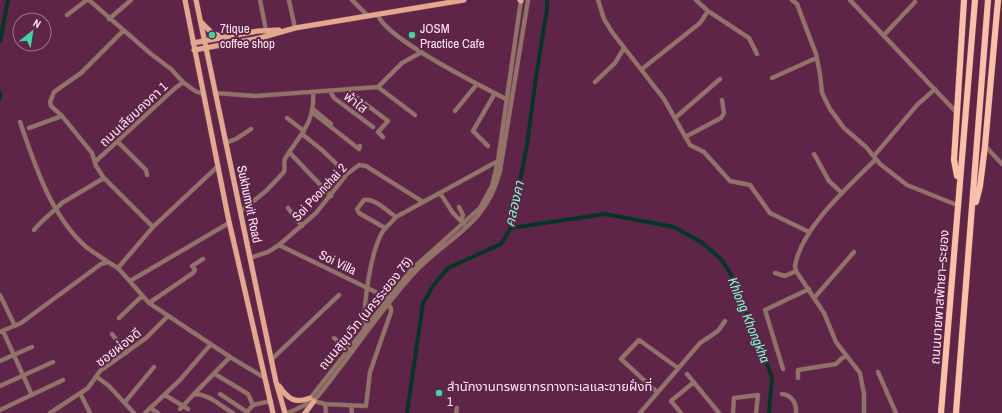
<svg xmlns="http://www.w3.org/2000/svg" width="1002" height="413" font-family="'Archivo Narrow','Noto Sans Thai',sans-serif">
<rect width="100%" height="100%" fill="#5e2548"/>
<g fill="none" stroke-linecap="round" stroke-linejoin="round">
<path stroke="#043626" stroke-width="4" d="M0 41 8 0
M0 93V98
M511 228 605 214 674 227 701 242 721 259 735 281 772 377 769 413
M407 413 423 303 433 286 448 268 501 244 511 228 527 145 536 77 547 9V0"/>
<defs>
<path id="minor" d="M89 0 151 54 171 69 183 82 195 91 203 94
M260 0 266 30
M289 0 295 28
M352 0 368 16
M598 0 604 19 612 32 664 99 690 145 704 152 730 181 750 185 770 213 809 232
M696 0 708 11 749 38 757 54
M792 0 797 4 816 54 820 74 822 93 830 109 844 128 866 147 880 164 907 185 957 205
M850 0 957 113
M67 15 87 0
M378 15C386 39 481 86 506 99
M109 19 131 0
M123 31 81 73 54 92 50 102 51 106 62 116 92 153 96 166 104 178 153 227
M884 35 915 2
M642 69 700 23 708 11
M772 78 816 58
M595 82 615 63 624 48
M378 87 415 115
M347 90 388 121 378 132 383 137
M330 91 334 98 373 127
M215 93 255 96 378 87 402 63 420 53
M314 110 331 124
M455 111 477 84
M313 113 359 149 360 146
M287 118 304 131
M675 118 720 79
M20 122C35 165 50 214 85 246 92 252 100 256 108 262
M29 128 62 116
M302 134 322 150 347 174
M685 137 721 118 724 113 722 100
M118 142 146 170 147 175
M225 143 236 139 251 129
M488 146 473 131 495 93
M985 146 1002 164
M289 152 331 196
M814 154 829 181 842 193
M874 156 917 105 935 89
M96 161 173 90 183 82
M440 193 453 213 464 224
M459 207 463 215 461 221
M288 208 302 226
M241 211 266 191 284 172C286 166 282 162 286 157 301 133 315 123 313 92
M385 228 359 213 357 209 364 200C375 198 387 211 396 217
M34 230C42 220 53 212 62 203L104 178
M279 245 388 298
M250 258 268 252 279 245 316 213 347 174 359 165 366 166 423 202
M118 268 153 227 217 167
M775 273 785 276 796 271
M130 281 229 223
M0 295 15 326
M815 297 854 252
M149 303 193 273 195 270 192 266 203 259
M119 318 142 296
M364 328C364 303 370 252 383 231 387 226 392 222 396 217L498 161
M3 331 32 395
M0 332 21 323 101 264 108 262 118 268 149 303 230 357 265 378
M112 334 126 353
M334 338 348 349
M272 359 339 295
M0 361 32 347
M783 369 765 310 809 289
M878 372 896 413
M215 374 248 394 253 405
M687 374 719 413
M97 377 109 386 134 413
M798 378V370L836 364 842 358 847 356
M0 386 53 362
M657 392 621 359 639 340 678 368
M80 393 90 413
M194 394 230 357
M220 394 247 412
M782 394C792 395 797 404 796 413
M165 395 188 409
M314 401 325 404 366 406 370 372 391 312V308L388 304
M125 402 154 367
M313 402C348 360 377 314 413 274 448 236 486 227 500 171L528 0
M325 404 326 413
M351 405 352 413
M150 408 158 413
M180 409 194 394C210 394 220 406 233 413
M0 410 63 380
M247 412 253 405 271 401
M50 413 88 388 100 371 146 338 168 316
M145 413 180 380 211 344
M288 413 305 405 410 271 480 208 492 186 498 161 521 0
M456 413 457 408
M640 413 700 343 718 331 725 321
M681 413 671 401 694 382
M733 413 734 398 758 395 756 413
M864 413V394L860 373 836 342 824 313 796 271 795 266C801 228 850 185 876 159"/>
<path id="major" d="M185 0 228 217 273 413
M196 0 276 382 285 413
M520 0 521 1
M201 22 213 34 222 36
M193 43 258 31 279 30
M194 50 260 38 295 28 464 0
M279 386C288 399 295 404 310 398
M305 413 314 401"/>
<path id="highway" d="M957 176 954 160 964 0
M976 202 980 186 985 146 998 0
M941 413 975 0
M956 413 988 0"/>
</defs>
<use href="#minor" stroke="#774463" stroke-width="5"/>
<use href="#major" stroke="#774463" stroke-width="6"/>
<use href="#highway" stroke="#774463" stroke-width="7"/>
<use href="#minor" stroke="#927467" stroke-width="4"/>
<use href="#major" stroke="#e4a98d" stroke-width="5"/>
<use href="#highway" stroke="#fbc1a7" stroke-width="6"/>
</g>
<g fill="#40d4a2" stroke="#5e2548" stroke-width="1.5">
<circle cx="212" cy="35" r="4"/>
<circle cx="412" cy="35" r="4"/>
<circle cx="439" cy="393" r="4"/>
</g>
<g text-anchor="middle" stroke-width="4" stroke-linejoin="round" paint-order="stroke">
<g font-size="13" fill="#fde6f2" stroke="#5e2548" text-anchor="start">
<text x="220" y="33">7tique<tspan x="220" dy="15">coffee shop</tspan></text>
<text x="420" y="33">JOSM<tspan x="420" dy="15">Practice Cafe</tspan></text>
<text x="447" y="391">สำนักงานทรพยากรทางทะเลและชายฝั่งที่<tspan x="447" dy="15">1</tspan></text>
</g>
<g font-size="13" fill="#fde6f2" stroke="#5e2548">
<text transform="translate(356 102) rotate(37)" y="5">พ้าใส</text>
<text transform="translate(133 114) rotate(-43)" y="5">ถนนเลียบคงคา 1</text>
<text transform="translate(319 192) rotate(-47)" y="5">Soi Poonchai 2</text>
<text transform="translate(250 204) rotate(78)" y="5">Sukhumvit Road</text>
<text transform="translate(338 262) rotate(26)" y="5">Soi Villa</text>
<text transform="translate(939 297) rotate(-86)" y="5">ถนนบายพาสพัทยา–ระยอง</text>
<text transform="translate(365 313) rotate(-51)" y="5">ถนนสุขุมวิท (นครระยอง 75)</text>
<text transform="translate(118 347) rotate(-38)" y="5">ซอยผ่องดี</text>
</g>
<g font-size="14" font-style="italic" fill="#75ffcb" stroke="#5e2548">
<text transform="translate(514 204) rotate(-77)" y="5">คลองคา</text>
<text transform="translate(749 320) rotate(68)" y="5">Khlong Khongkha</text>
</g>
</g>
<g transform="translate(32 32) rotate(30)"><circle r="19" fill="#5e2548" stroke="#9e728c"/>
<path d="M0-3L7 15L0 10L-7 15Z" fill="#40d4a2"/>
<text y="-6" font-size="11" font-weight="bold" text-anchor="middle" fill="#fde6f2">N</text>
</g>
</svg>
